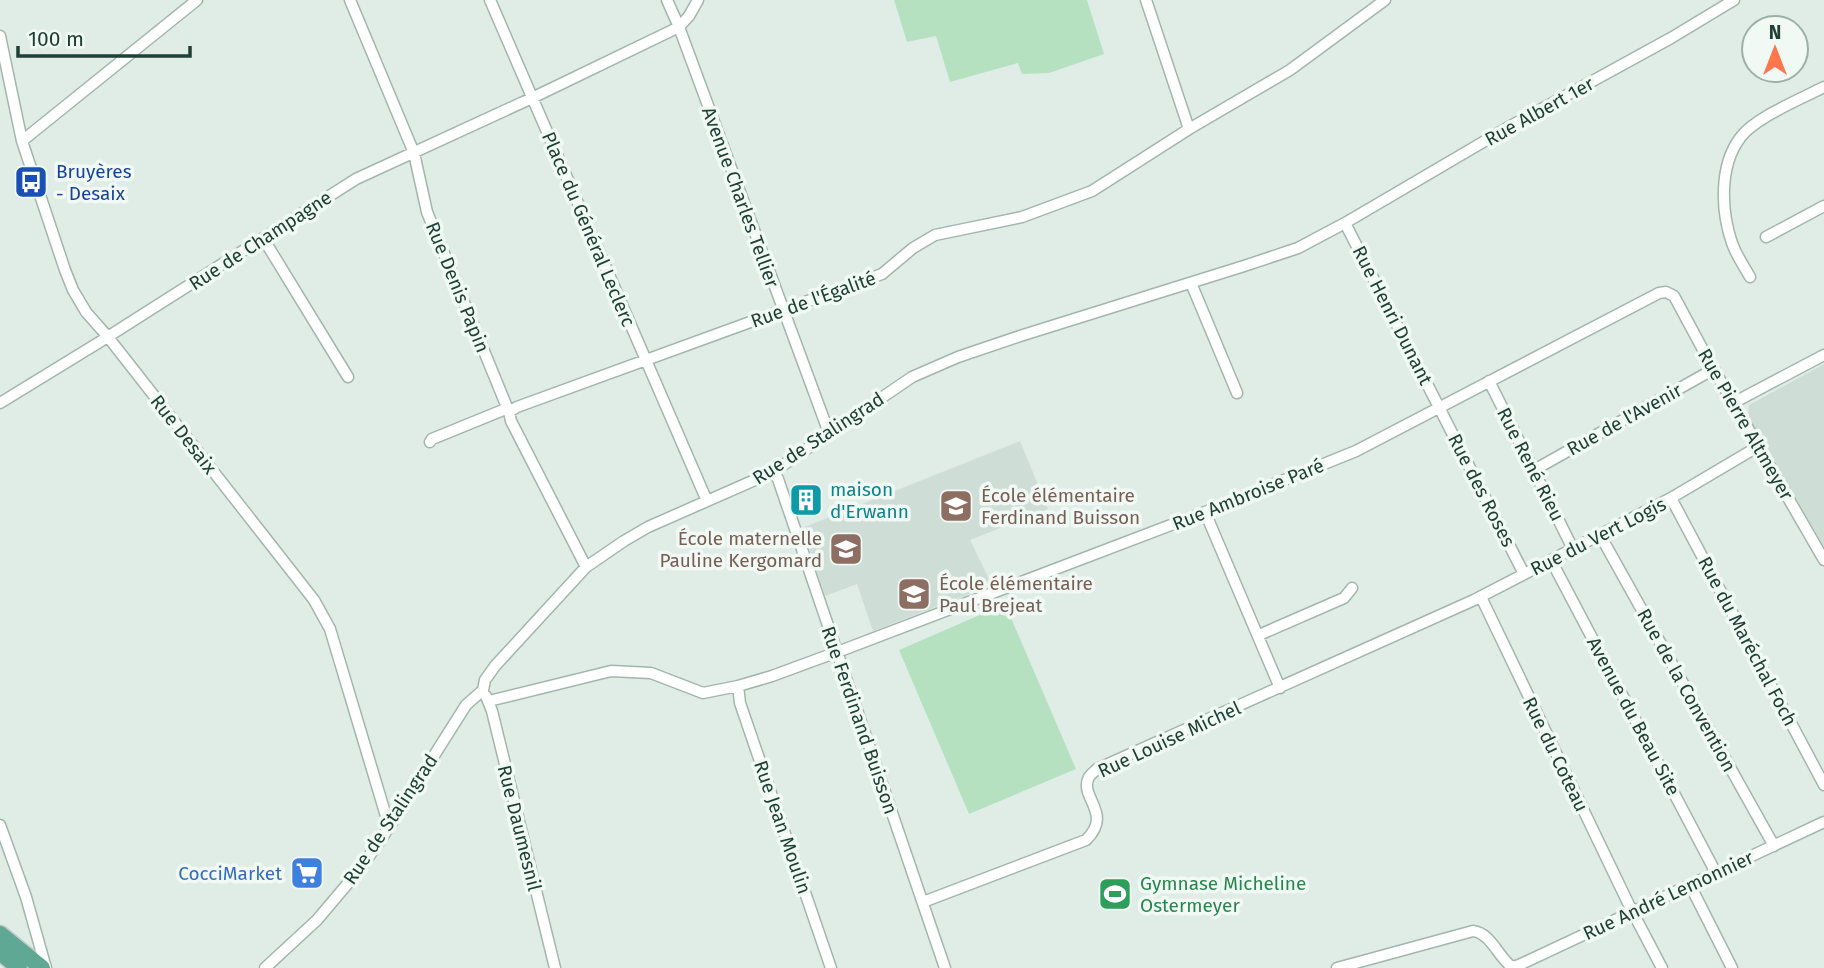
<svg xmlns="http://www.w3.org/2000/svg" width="1824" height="968" font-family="'Fira Sans',sans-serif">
<rect width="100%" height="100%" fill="#e0ede7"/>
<path fill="#ceddd6" d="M1824 364V546L1748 418 1749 405Z
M1020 441 1048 509 970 540 992 585 873 631 857 584 825 596 802 528Z"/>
<path fill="#b6e1c1" d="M894 0H1087L1104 54 1049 73 1022 74 1018 63 950 82 936 36 907 42Z
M1005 604 1076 769 969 814 899 650Z"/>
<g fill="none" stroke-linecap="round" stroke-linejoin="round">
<defs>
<path id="minor" d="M350 0 414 153 427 212 509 412 511 421 586 567
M490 0 707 501
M667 0 679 27 829 433
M1146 0 1189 129
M0 36 22 141 65 270 73 290 86 312 108 337 314 600 330 629 386 816 390 822
M22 141 197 0
M1345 223 1524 574
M1766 237 1824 206
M263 238 348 377
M1750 277C1744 266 1736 255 1732 243 1721 211 1719 166 1740 138 1754 118 1801 99 1824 87
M1191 283 1237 393
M1489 381 1573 549
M0 403 98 343 356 179 532 98 679 27 689 16 698 0
M1733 403 1824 355
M509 412 517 407 882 274 913 248 935 235 1022 217 1092 191 1189 129 1290 70 1385 0
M430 442 432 439 508 408
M1534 470 1714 369
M773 472 778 479 945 968
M1671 498 1824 785
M1205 512 1280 688
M1600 535 1774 846
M1551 560 1716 873
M1481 597 1630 907 1662 968
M1259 635 1344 598 1352 588
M738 686 740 703 831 968
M486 696 492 711 555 968
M489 701 611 671 651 673 703 693 738 686 772 676 848 648 1205 512 1356 451 1659 293 1666 292 1674 296 1709 361 1824 560
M0 825 26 897 46 968
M1690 885 1732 968
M923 902 1086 840C1114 813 1078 797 1089 777 1091 774 1094 772 1097 769L1474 600 1671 498 1759 446
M265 968 317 920 360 869 382 838 466 705 483 690 485 680 495 666 586 567 624 541 648 527 773 472 912 377 958 357 1020 336 1244 266 1298 248 1345 223 1507 128 1671 38 1734 0
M1337 968 1473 931C1491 933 1498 957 1512 967L1519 965 1824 822"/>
<path id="primary" d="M0 934 42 968
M0 952 19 968"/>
</defs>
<use href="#minor" stroke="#a2b6ae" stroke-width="13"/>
<use href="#primary" stroke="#c0cac7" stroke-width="19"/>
<use href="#minor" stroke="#fff" stroke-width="10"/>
<use href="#primary" stroke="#5fa894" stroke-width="16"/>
</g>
<defs>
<symbol id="bus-square" viewBox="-11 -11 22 22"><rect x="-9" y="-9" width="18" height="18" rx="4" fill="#1a4fb4" stroke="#f1f9f5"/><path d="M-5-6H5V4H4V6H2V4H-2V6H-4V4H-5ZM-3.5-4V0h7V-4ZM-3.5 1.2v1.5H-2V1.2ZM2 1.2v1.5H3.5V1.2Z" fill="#fff"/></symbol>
<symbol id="building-square" viewBox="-11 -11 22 22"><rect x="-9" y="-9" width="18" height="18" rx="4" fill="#0f9aa8" stroke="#f1f9f5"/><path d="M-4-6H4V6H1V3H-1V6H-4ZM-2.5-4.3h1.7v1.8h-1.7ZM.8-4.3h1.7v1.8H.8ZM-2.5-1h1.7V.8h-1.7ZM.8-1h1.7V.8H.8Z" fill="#fff"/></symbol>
<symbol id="school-square" viewBox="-11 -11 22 22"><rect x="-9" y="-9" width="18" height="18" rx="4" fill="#8d6e63" stroke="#f1f9f5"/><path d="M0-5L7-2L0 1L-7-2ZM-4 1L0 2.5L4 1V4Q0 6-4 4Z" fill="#fff"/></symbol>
<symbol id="supermarket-square" viewBox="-11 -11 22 22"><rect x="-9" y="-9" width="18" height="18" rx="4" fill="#3f7fe0" stroke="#f1f9f5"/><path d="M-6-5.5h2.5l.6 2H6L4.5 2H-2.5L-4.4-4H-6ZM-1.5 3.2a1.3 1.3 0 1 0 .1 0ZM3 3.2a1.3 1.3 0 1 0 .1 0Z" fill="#fff"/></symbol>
<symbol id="stadium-square" viewBox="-11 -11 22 22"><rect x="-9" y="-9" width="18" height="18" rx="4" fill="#2e9e5b" stroke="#f1f9f5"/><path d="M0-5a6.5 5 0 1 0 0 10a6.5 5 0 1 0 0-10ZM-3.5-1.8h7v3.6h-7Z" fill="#fff"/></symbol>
</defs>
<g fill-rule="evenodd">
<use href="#bus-square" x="12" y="163" width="38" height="38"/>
<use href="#building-square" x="787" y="481" width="38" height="38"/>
<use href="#school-square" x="937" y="487" width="38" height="38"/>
<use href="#school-square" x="827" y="530" width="38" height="38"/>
<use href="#school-square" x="895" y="575" width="38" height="38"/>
<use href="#supermarket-square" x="288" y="854" width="38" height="38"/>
<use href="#stadium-square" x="1096" y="875" width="38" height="38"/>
</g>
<g text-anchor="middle" stroke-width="7" stroke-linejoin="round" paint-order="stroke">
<g font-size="19" fill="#1f4036" stroke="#f1f9f5">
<text transform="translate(1539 111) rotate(-29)" y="7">Rue Albert 1er</text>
<text transform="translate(741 197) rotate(70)" y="7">Avenue Charles Tellier</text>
<text transform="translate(589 229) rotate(67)" y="7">Place du Général Leclerc</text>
<text transform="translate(260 240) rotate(-33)" y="7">Rue de Champagne</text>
<text transform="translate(458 287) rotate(68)" y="7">Rue Denis Papin</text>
<text transform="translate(813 299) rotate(-20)" y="7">Rue de l'Égalité</text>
<text transform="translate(1393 315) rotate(63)" y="7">Rue Henri Dunant</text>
<text transform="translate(1624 419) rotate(-29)" y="7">Rue de l'Avenir</text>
<text transform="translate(1746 424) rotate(60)" y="7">Rue Pierre Altmeyer</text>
<text transform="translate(184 434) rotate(52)" y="7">Rue Desaix</text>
<text transform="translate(818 438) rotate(-33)" y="7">Rue de Stalingrad</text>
<text transform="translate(1531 464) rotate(63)" y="7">Rue René Rieu</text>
<text transform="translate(1482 490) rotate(63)" y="7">Rue des Roses</text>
<text transform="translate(1248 494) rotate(-22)" y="7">Rue Ambroise Paré</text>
<text transform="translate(1598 536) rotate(-27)" y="7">Rue du Vert Logis</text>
<text transform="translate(1748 641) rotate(62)" y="7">Rue du Maréchal Foch</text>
<text transform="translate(1687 690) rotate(61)" y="7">Rue de la Convention</text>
<text transform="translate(1634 716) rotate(62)" y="7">Avenue du Beau Site</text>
<text transform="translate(860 720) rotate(71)" y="7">Rue Ferdinand Buisson</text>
<text transform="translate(1169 739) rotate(-25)" y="7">Rue Louise Michel</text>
<text transform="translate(1556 754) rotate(64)" y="7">Rue du Coteau</text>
<text transform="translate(390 819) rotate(-56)" y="7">Rue de Stalingrad</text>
<text transform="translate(783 827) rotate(71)" y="7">Rue Jean Moulin</text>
<text transform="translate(520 828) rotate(76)" y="7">Rue Daumesnil</text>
<text transform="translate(1668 895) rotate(-25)" y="7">Rue André Lemonnier</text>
</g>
<g font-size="19" fill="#164399" stroke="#f1f9f5" text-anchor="start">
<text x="56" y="178">Bruyères<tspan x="56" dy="22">- Desaix</tspan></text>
</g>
<g font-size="19" fill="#0d838f" stroke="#f1f9f5" text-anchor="start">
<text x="830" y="496">maison<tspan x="830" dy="22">d'Erwann</tspan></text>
</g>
<g font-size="19" fill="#785e54" stroke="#f1f9f5" text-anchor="start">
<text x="981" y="502">École élémentaire<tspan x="981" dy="22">Ferdinand Buisson</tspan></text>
<text x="822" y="545" text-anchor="end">École maternelle<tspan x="822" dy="22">Pauline Kergomard</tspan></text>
<text x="939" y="590">École élémentaire<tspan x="939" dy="22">Paul Brejeat</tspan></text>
</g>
<g font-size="19" fill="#366cbe" stroke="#f1f9f5" text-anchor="end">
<text x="282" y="880">CocciMarket</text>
</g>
<g font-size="19" fill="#27864d" stroke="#f1f9f5" text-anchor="start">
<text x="1140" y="890">Gymnase Micheline<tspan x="1140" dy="22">Ostermeyer</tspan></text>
</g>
</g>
<g transform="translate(1775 49)"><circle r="33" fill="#f1f9f5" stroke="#9dafa9" stroke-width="2"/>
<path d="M0-5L12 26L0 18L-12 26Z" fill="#ff754c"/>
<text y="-10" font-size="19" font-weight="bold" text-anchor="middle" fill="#1f4036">N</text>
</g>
<path d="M18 46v10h172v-10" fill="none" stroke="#1f4036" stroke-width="3.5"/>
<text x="28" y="46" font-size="21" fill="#1f4036" stroke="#f1f9f5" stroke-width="5" paint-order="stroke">100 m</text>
</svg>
